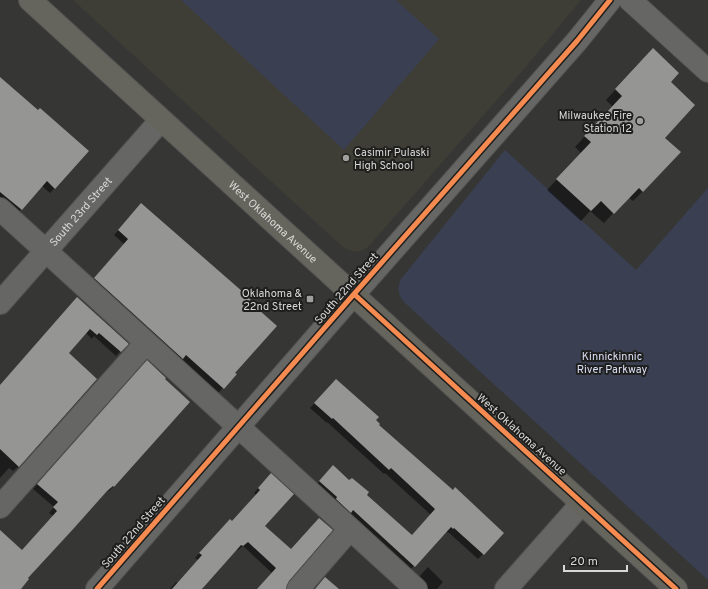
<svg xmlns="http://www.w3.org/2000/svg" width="708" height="589" font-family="Overpass,sans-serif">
<rect width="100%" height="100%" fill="#363635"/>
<path fill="#3f3e36" d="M73 0H581L524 69 368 247 358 252 352 251 344 248Z"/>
<path fill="#3a4052" d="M181 0H396L439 39 344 150Z
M505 150 636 270 708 188V580L404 302C398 295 397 288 401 279Z"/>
<path fill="#0007" d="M643 60 669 82 664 138 643 191 633 201 628 197 604 223 590 211 581 221 547 190 581 153 575 147 612 106 606 100Z
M0 78 55 188 50 193 42 186 16 215 0 203Z
M137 209 235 375 218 393 181 359 177 363 90 283 124 244 114 235Z
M73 302 127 344 116 356 94 336 92 339 86 333 68 353 96 379 18 467 13 471 9 468 0 478V386Z
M143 366 114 486 109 491 107 490 27 579 19 589H0V553L22 551 53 516 49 513 54 507 33 489Z
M331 386 374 420 483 554 478 559 448 532V533L446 531 409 571 315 486 328 472 412 536 431 515 385 473 384 474 327 422V423L310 408Z
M266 479 264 526 288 580 285 589H257L272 573 243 546 238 550 236 549 202 587 204 589H170L176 582 178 583 198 560 195 558 225 525 232 522 256 495 254 493Z
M428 567 443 582 437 589H422L415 581Z"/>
<path fill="#959594" d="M653 48 679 73 671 82 695 105 665 138 681 152 643 192 639 188 614 214 601 201 591 211 556 179 591 142 584 136 622 96 615 89Z
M0 77 38 110 40 108 89 151 55 189 47 181 22 210 0 192Z
M141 203 251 299 249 301 277 326 235 373 237 374 224 389 186 355 183 359 94 278 128 239 118 230Z
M77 297 129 344 121 352 99 333 97 335 90 329 69 353 97 379 19 467 0 449V385Z
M147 360 166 378 165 379 190 402 114 487 113 486 107 491 75 527 28 578 29 579 21 589H0V530L22 550 57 511 53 507 58 502 37 484Z
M336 379 379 417 376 420 380 424 379 425 453 490 455 487 504 533 484 555 454 528 453 529 451 527 415 567 353 510 351 513 336 499 337 497 319 481 333 465 349 480 352 478 369 492 367 495 412 535 435 509 391 468 389 470 333 418 332 419 314 403Z
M271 473 294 494 265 526 291 549 319 518 333 530 289 581 286 589H257L276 568 248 542 243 546 241 545 202 589H172L202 555 199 553 230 519 232 521 260 490 258 488Z
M325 577 339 589H315Z"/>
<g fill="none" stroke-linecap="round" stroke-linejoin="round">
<defs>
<g id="minor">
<path d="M630 0 708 71"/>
<path d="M0 209 416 589"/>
<path id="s1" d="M0 303 161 120"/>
<path d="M0 507 146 343"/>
<path d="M97 589 354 294 577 41 610 0"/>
<path d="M298 589 350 529"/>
<path d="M506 589 582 503"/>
</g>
<g id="major">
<path id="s2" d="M30 0 676 589"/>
</g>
</defs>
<use href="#minor" stroke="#525251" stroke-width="24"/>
<use href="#major" stroke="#525251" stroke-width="24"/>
<use href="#minor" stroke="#666665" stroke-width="22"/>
<use href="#major" stroke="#66655d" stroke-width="22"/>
<defs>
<path id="cycleway" d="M354 294 676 589
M97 589 354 294 577 41 610 0"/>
</defs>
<use href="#cycleway" stroke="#1e1e1d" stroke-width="8"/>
<use href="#cycleway" stroke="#f68b52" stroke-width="5"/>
</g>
<g fill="#9f9f9e" stroke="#1e1e1d" stroke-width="1.5">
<circle cx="640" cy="121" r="4"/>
<circle cx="346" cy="158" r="4"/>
<rect x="306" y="295" width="8" height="8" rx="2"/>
</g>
<g text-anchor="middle" stroke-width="4" stroke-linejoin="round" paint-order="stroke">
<g font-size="11" fill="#d8d8d6" stroke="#1e1e1d" text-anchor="end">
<text x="632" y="119">Milwaukee Fire<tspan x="632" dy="13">Station 12</tspan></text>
<text x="354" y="156" text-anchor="start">Casimir Pulaski<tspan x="354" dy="13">High School</tspan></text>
<text x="302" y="297">Oklahoma &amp;<tspan x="302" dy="13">22nd Street</tspan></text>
</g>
<g font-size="11" fill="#d8d8d6" stroke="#1e1e1d">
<text dy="4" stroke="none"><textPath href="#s1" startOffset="122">South 23rd Street</textPath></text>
<text dy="4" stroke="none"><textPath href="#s2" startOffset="329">West Oklahoma Avenue</textPath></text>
<text transform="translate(346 288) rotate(-49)" y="4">South 22nd Street</text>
<text transform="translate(522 434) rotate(42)" y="4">West Oklahoma Avenue</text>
<text transform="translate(133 532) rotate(-49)" y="4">South 22nd Street</text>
</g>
<g font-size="11" fill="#dae0f5" stroke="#1e1e1d">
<text x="612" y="360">Kinnickinnic<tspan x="612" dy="13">River Parkway</tspan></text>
</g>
</g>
<path d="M564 565v6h63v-6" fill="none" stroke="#d8d8d6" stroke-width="2"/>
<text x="570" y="565" font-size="12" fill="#d8d8d6" stroke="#1e1e1d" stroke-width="3" paint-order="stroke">20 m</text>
</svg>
